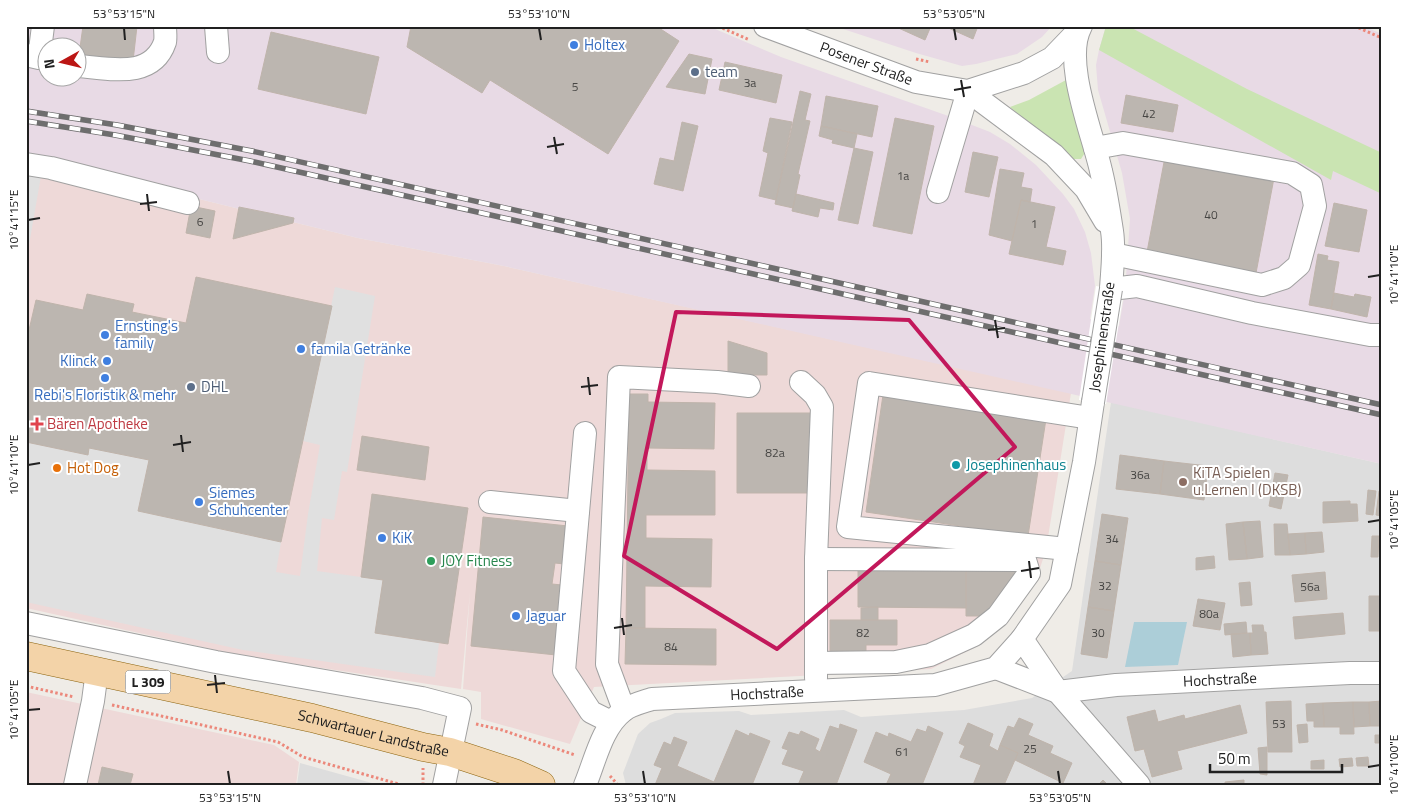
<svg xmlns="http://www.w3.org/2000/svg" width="1408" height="811" font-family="'Titillium Web',sans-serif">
<rect width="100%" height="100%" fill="#efece7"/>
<path fill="#ddd" d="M1111 402 1382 464V785H626L623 773 638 734 650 723 661 719 675 713 739 711 751 715 844 710 861 717 964 710 1032 698 1072 671Z
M300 763 379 785H297Z"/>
<path fill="#eed9d8" d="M26 159 57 164 358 238 504 266 1071 393 1046 550 1037 577 1006 623 980 645 931 669 594 687 570 744 481 719V692L463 689 470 592 461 689 243 656 26 608Z
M26 692 274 745 299 762 296 785H26Z"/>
<path fill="#e8dae5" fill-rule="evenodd" d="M26 26H708L781 57 954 118 990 132 1010 144 1036 165 1063 194 1074 209 1085 232 1091 253 1095 286 1090 319 1119 326 1125 291 1130 219 1122 173 1098 90 1096 65 1099 50 1106 26H1363L1382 34V464L504 266 358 238 57 164 26 159ZM48 48H78V78H48Z
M834 26H1052L1042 37 1017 54 976 64 962 66 916 53Z"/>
<path fill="#cae4b2" d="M1106 26H1128L1247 89 1382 153V194L1333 171 1331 180 1099 50Z
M1066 80 1070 102 1086 151 1081 159H1072L1010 107 1029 100Z"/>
<path fill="#e0e0e0" d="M26 174 41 176 26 262Z
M335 287 375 296 347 472 342 471 334 520 322 518 317 571 383 580 375 633 439 643 435 677 243 650 26 602V442L87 455 89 448 149 460 138 511 281 542 276 572 300 576 308 514 320 445 303 441Z"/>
<path fill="#acced8" d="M1134 622H1187L1178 665 1125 667Z"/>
<path fill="#fff" d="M1096 286 1124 291 1106 404 1079 400Z"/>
<path fill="#bcb6b0" stroke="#bfb4ab" d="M83 26H137L133 61 79 55Z
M411 26H656L679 41 608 154 490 80 482 93 407 47Z
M894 26H931L925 40Z
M944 26H978L973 39Z
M271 32 379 57 366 114 258 89Z
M689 54 712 59 705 94 666 87Z
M725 62 782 75 776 103 719 90Z
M800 91 811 94 805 120 810 121 798 174 800 175 793 208 775 204Z
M1126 95 1178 105 1173 132 1121 123Z
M826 96 878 106 872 137 821 126Z
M770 118 792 122 776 200 759 196 768 153 763 151Z
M895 118 934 126 912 234 873 226Z
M682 122 698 126 683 191 654 184 660 158 674 161Z
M821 126 857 134 854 148 832 143 833 140 819 136Z
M854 148 873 152 858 224 838 220Z
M973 152 998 157 989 197 965 192Z
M1165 157 1274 178 1256 273 1147 252Z
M1000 169 1024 173 1021 187 1032 189 1030 202 1021 200 1012 241 989 235Z
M796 194 834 203 833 210 820 208 818 217 792 211Z
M1021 200 1055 207 1046 247 1066 251 1063 265 1009 254Z
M1334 203 1367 210 1359 252 1325 246Z
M191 206 215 211 210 238 186 233Z
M239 207 294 218 293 223 233 239Z
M1318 254 1328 256 1327 260 1339 262 1331 309 1309 305Z
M196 277 332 306 281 542 138 511 149 460 89 448 88 455 26 442V343L36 300 83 310 87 294 134 304 132 312 186 323Z
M1334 293 1354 297 1355 294 1371 297 1367 317 1331 309Z
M728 341 767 353V375H728Z
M629 394H648V402L715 403 714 449 647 448V470L715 471V515H646V538L712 539 711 587 645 586V628H626Z
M883 395 1046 419 1028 536 866 512Z
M737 413H813V493H737Z
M362 436 429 447 425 480 357 470Z
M1120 455 1164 461 1160 494 1116 489Z
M1164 461 1208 466 1204 500 1160 494Z
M1275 473 1288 475 1281 509 1269 506Z
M1368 490 1376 491 1373 515 1366 514Z
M1379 491H1382V516L1376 515Z
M372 494 468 508 448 644 375 633 383 580 361 577Z
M1350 501V504H1357L1358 521 1323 523V502Z
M1102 514 1128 518 1121 565 1095 561Z
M483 517 568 526 564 564 555 563 552 584 562 585 556 655 471 646Z
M1260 521 1263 557 1247 559 1243 522Z
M1243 522 1247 559 1229 560 1226 524Z
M1274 524H1287L1290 555H1275Z
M1322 532 1324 552 1306 554 1305 533Z
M1305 533 1306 554 1290 555 1288 534Z
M1372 536H1379L1378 557H1371Z
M1214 556 1215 568 1196 570V558Z
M1095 561 1121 565 1114 611 1088 607Z
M858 567H966V608L858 607Z
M966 567H1023L989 616H966Z
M1325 572 1327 599 1295 602 1292 575Z
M1250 582 1252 605 1241 606 1239 583Z
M1369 596H1381L1382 631H1369Z
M1198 599 1225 603 1220 630 1193 626Z
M878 607V620H861V608Z
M1088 607 1114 611 1107 658 1081 654Z
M1343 613 1345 634 1295 639 1293 617Z
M830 620H897V645H866V655H830Z
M1246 622 1247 633 1225 635 1224 624Z
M1252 625H1263L1264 632H1266L1268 654 1251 655 1250 633H1253Z
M626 628 716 629V665L625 664Z
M1250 633 1251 655 1233 657 1231 634Z
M1291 701 1292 752H1268L1266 702Z
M1382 701V726H1370L1369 702Z
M1353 702H1369L1370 726 1354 727Z
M1353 702 1354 734H1340V727H1324L1323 703Z
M1323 703 1324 727H1314V721H1307L1306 704Z
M1240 705 1247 733 1177 751 1182 769 1152 777 1144 749 1135 751 1127 717 1155 710 1158 722 1184 715 1185 719Z
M1019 718 1033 724 1028 735 1053 746 1050 753 1072 763 1063 783 1015 760 1018 753 1000 745 1008 726 1014 728Z
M968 723 993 734 989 746 998 751 1000 745 1018 753 1004 785H973L981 765 960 757 965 746 959 743Z
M840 724 857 730 836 785H798L804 771 782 764 788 750 782 748 789 732 799 735 801 731 819 739 815 749 820 752 830 726 839 729Z
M1307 724 1308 742 1299 743 1297 725Z
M928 726 943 733 922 785H886L891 774 864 762 876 732 888 737 889 733 911 742 917 729 926 732Z
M736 730 749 736 750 733 770 741 752 785H655L662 768 654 765 664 742 671 745 674 737 687 742 677 766 714 782Z
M1375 735H1382V743H1375Z
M1267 747V775L1260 774 1258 748Z
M1368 757 1369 766H1357L1356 758Z
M1352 758 1353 766 1340 767 1339 759Z
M1324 760V769H1311V761Z
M102 767 133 774 130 785H98Z
M1103 780 1108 785H1098Z
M1244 780V785H1225V782Z"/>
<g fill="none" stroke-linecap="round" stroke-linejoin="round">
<defs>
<g id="minor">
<path d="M216 26 218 52"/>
<path id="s1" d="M765 26 916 82 968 91 1024 73 1052 58 1078 31"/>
<path d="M1081 26C1062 61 1093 134 1101 171 1106 191 1109 212 1112 231 1115 250 1112 270 1111 289L1137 286 1252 313 1370 335H1382"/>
<path d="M26 55 39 58 43 26"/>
<path d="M78 66C109 68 152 80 165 42 166 37 165 31 165 26"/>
<path d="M968 91 1054 155 1086 189 1105 221"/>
<path d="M1095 148 1123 143 1292 173 1311 185 1315 206 1299 265 1284 278 1262 285 1113 254"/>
<path d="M26 164 51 168 188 203"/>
<path d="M938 192 968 91"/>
<path d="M801 382 815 395 822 407 816 559V678"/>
<path d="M585 433 564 671 591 712 611 722"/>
<path d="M490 502 578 511"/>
<path d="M1067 549 848 527 869 383 1090 418"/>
<path d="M816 559 1025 560 1029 573 998 616 974 635 930 655 896 662 816 663"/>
<path d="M26 623 216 662 422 698 460 708 444 785"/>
<path d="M1022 639 1058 692 1139 785"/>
<path id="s2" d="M996 668 1058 692 1116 685 1350 673H1382"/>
<path d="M624 710 607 664 619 377 717 382 749 386"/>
<path d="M75 785 93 701 97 671"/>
<path id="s3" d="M585 785C595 761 602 727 623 711 630 705 643 702 652 699L935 685 996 668 1022 639 1060 584 1084 462 1093 402"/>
</g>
<g id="major">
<path id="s4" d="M26 656 312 718 423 747 450 752 514 773 541 785"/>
</g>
</defs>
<use href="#minor" stroke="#a1a1a1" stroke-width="24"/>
<use href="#major" stroke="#8c640f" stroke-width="29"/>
<path stroke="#ec887b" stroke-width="3" stroke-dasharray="2.5 2.5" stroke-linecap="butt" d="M718 26 750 40
M1354 26 1382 38
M916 59 930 62
M26 686 74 697
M112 705 278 742 303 757 402 785
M476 724 502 730 575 755
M610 776 618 785
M423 785V768"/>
<use href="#minor" stroke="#fff" stroke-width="22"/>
<use href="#major" stroke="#f3d3a8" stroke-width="28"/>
<defs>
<path id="rail" d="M26 111 117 125 252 151 1382 405
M26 121 115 135 250 161 1382 415"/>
</defs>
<use href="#rail" stroke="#6e6e6e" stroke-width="5.5"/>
<use href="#rail" stroke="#fff" stroke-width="4" stroke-dasharray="11" stroke-linecap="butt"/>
<defs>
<path id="minor-bridge" d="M1093 402 1111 289"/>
</defs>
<use href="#minor-bridge" stroke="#a1a1a1" stroke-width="24" stroke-linecap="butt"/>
<use href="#minor-bridge" stroke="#fff" stroke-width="22"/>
</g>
<path fill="none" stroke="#c2185b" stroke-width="4" stroke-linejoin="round" d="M676 312 909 320 1015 447 777 649 624 556Z"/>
<path fill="none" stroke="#202020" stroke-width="2" d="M124 28 125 40M539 28 541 40M954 28 956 40M961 80 964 97M954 90 971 87M554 137 557 154M547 147 564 144M147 194 149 211M140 204 157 202M28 220 40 218M1368 277 1380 275M995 320 998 338M988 330 1005 328M588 377 590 395M581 387 598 385M181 435 183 452M173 445 191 442M28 465 40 463M1368 522 1380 520M1029 561 1031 578M1021 571 1039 568M622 618 624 635M614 628 632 625M215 675 217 693M207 685 225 683M28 710 40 709M1368 767 1380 765M228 771 230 784M643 771 645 784M1058 771 1060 784"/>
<g fill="#3f7fe0" stroke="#fff" stroke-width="2">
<circle cx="574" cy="45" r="5"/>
<circle cx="105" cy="335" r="5"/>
<circle cx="301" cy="349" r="5"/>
<circle cx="107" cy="361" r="5"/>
<circle cx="105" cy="378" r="5"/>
<circle cx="199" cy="502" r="5"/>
<circle cx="382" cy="538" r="5"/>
<circle cx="516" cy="616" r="5"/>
</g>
<g fill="#5c6f8a" stroke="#fff" stroke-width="2">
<circle cx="695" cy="72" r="5"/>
<circle cx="191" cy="387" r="5"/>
</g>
<path fill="#e0444e" stroke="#fff" stroke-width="2" d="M34.5 416.5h5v5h5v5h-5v5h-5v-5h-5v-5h5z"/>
<circle fill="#0f9aa8" stroke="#fff" stroke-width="2" cx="956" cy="465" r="5"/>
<circle fill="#e8710a" stroke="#fff" stroke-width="2" cx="57" cy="468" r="5"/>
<circle fill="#8d6e63" stroke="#fff" stroke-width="2" cx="1183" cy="482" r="5"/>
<circle fill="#2e9e5b" stroke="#fff" stroke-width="2" cx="431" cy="561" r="5"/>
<g text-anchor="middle" stroke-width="4" stroke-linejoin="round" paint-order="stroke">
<g font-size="12" fill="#474644">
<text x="750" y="87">3a</text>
<text x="575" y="91">5</text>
<text x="1149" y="118">42</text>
<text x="903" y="180">1a</text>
<text x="1211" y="219">40</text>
<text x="200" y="226">6</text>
<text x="1034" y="228">1</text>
<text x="775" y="457">82a</text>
<text x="1140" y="479">36a</text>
<text x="1112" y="543">34</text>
<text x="1105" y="590">32</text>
<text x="1310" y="591">56a</text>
<text x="1209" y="618">80a</text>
<text x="863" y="637">82</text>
<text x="1098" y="637">30</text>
<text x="671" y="651">84</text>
<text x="1279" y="728">53</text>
<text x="1030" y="753">25</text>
<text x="902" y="756">61</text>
</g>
<rect fill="#fff" stroke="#636363" stroke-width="1" x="125.5" y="670.5" width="45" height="23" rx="4"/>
<g font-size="14" font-weight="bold" fill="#202020">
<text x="148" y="687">L 309</text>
</g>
<g font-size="15" fill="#366cbe" stroke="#fff" text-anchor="start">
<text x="584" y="50">Holtex</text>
<text x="115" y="331">Ernsting's<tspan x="115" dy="17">family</tspan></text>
<text x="311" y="354">famila Getränke</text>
<text x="97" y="366" text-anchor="end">Klinck</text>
<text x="105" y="400" text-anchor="middle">Rebi's Floristik &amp; mehr</text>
<text x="209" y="498">Siemes<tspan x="209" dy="17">Schuhcenter</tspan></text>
<text x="392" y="543">KiK</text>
<text x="526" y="621">Jaguar</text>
</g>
<g font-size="15" fill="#202020" stroke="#fff">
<text dy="5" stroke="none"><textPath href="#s1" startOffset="108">Posener Straße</textPath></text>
<text transform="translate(1102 337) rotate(-82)" y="5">Josephinenstraße</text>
<text dy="5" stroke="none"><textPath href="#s2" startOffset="229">Hochstraße</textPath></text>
<text dy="5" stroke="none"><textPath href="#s3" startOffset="231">Hochstraße</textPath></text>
<text dy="5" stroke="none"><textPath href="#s4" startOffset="356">Schwartauer Landstraße</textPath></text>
</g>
<g font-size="15" fill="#4e5e75" stroke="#fff" text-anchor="start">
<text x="705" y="77">team</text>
<text x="201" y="392">DHL</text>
</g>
<g font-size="15" fill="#be3a42" stroke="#fff" text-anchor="start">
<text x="47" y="429">Bären Apotheke</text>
</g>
<g font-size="15" fill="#0d838f" stroke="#fff" text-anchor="start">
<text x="966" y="470">Josephinenhaus</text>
</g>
<g font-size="15" fill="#c56008" stroke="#fff" text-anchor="start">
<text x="67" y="473">Hot Dog</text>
</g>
<g font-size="15" fill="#785e54" stroke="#fff" text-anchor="start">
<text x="1193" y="478">KiTA Spielen<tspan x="1193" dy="17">u.Lernen I (DKSB)</tspan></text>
</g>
<g font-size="15" fill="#27864d" stroke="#fff" text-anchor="start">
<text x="441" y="566">JOY Fitness</text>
</g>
</g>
<rect width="1408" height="811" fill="none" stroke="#ffffff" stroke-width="55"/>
<g transform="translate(62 62) rotate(262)"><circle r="24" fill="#ffffff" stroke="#a6a6a6"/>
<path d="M0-4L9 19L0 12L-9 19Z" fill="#bb1614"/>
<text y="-8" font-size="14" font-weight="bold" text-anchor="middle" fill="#202020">N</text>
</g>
<path d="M1210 764v8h132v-8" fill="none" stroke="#202020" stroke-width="2.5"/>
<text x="1218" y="764" font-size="15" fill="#202020" stroke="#ffffff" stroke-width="4" paint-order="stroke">50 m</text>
<rect x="28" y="28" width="1352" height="756" fill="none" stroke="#202020" stroke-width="2"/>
<g font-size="12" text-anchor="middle" fill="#202020">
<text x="124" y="18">53°53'15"N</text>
<text x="539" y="18">53°53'10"N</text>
<text x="954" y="18">53°53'05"N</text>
<text transform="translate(14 220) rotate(-90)" y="4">10°41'15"E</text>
<text transform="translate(1394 275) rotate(-90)" y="4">10°41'10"E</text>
<text transform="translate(14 465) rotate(-90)" y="4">10°41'10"E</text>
<text transform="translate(1394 520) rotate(-90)" y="4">10°41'05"E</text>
<text transform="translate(14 710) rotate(-90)" y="4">10°41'05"E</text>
<text transform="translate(1394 765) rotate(-90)" y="4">10°41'00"E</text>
<text x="230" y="802">53°53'15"N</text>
<text x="645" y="802">53°53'10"N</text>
<text x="1060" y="802">53°53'05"N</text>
</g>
</svg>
